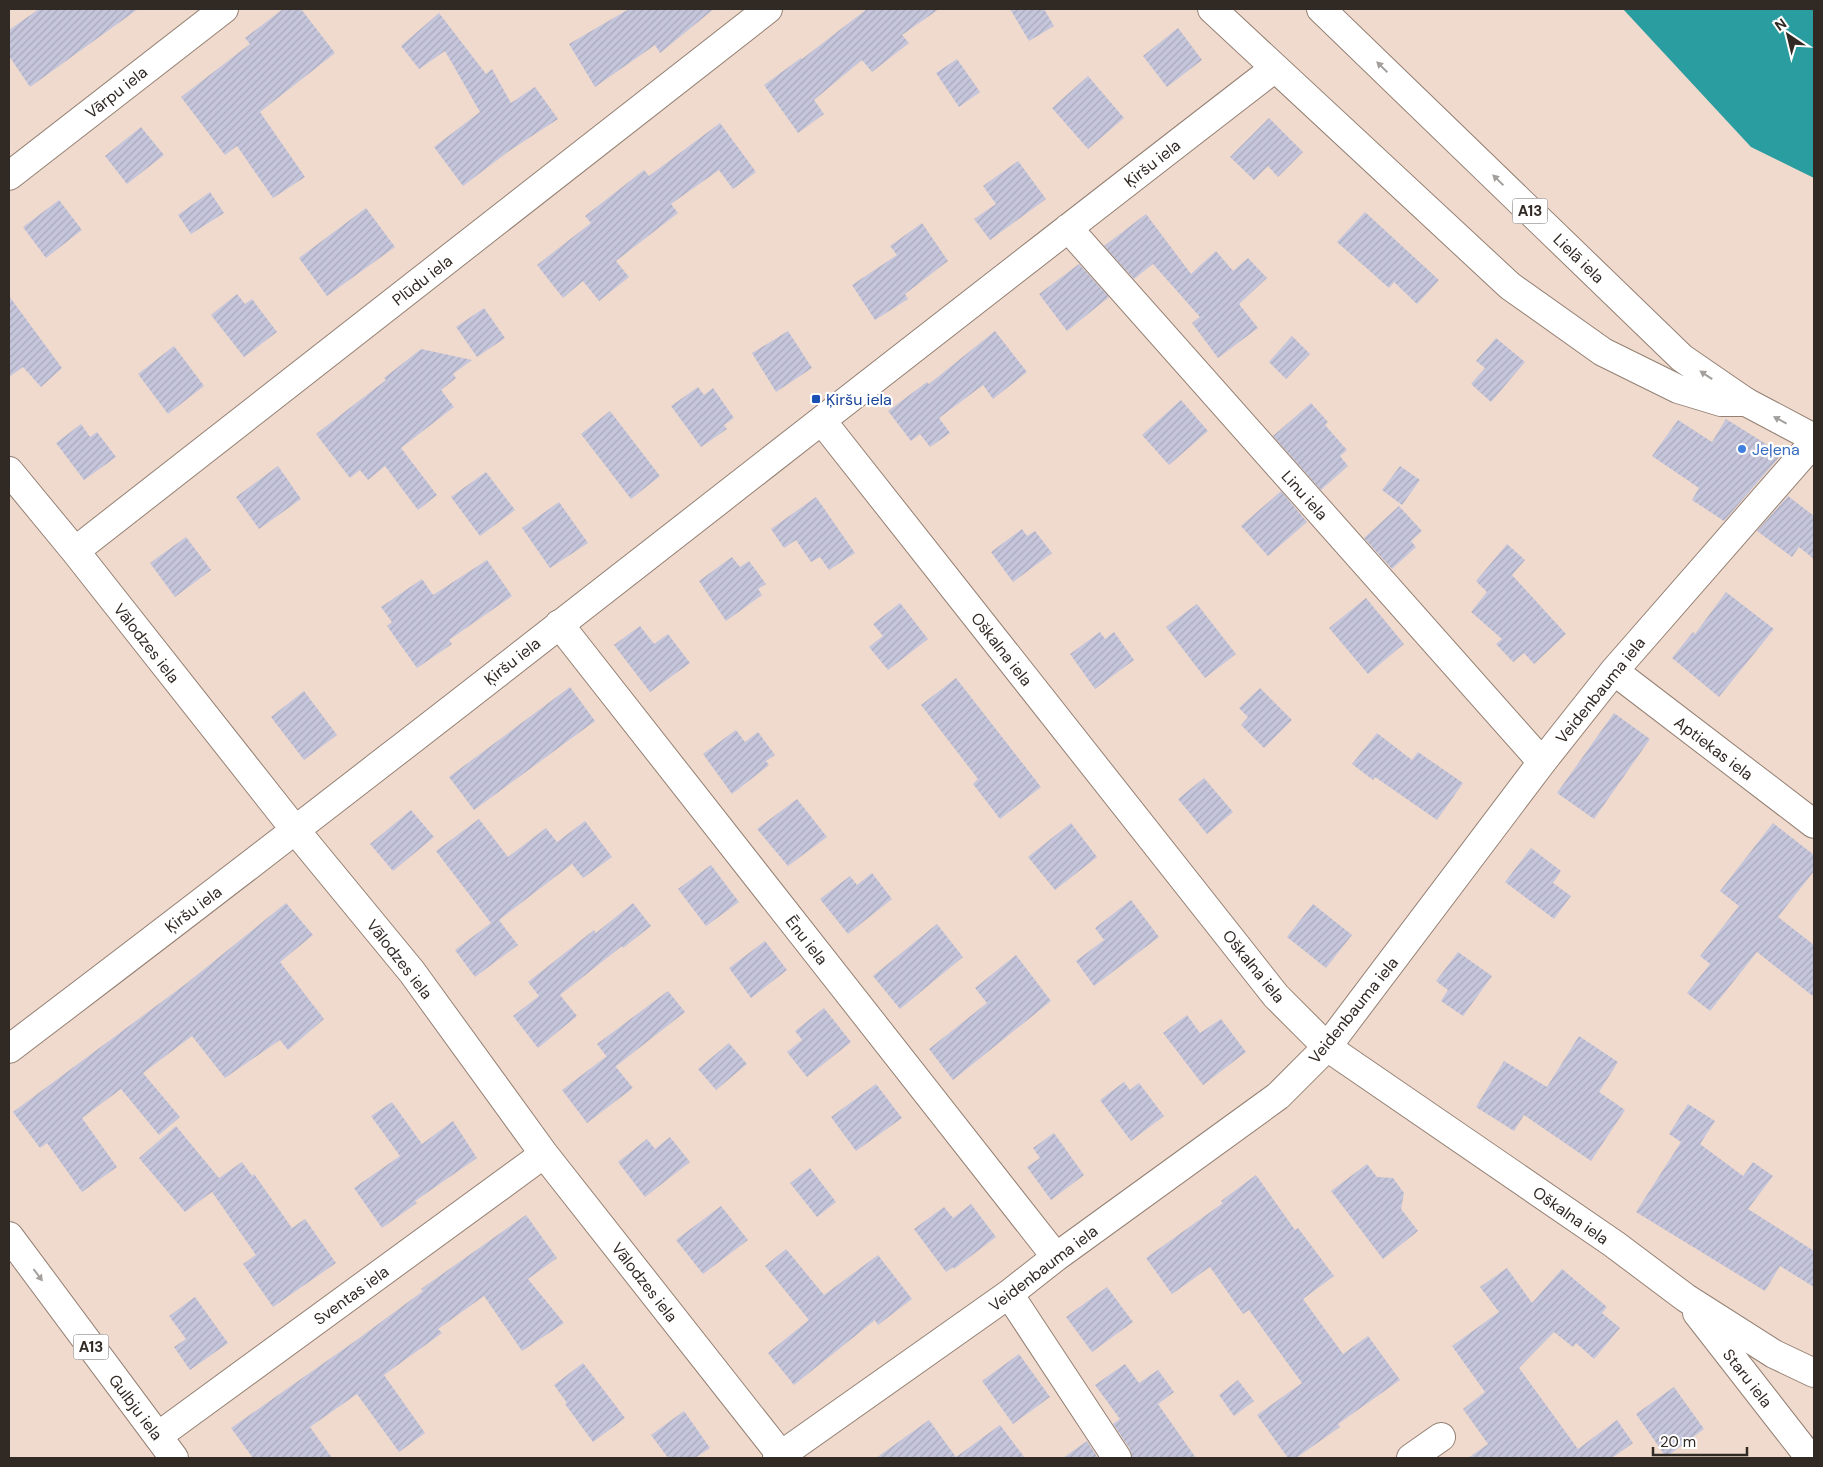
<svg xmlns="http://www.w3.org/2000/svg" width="1823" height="1467" font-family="'DM Sans',sans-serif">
<defs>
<pattern id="building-hatch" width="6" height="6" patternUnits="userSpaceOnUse" patternTransform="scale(1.25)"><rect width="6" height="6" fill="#c5c5db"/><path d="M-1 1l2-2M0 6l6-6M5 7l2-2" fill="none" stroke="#aaa9bc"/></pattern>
</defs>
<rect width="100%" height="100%" fill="#f0dacd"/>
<path fill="#2a9da0" d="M1623 9H1814V178L1751 147Z"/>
<path fill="url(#building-hatch)" d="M39 9H138L30 87 9 56V30Z
M283 9H301L335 53 260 112 305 177 273 198 237 146 225 155 181 97 250 44 245 38Z
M629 9H714L660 53 655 45 595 87 569 44Z
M867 9H939L902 35 909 43 872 72 862 60 814 100 824 114 798 133 764 85 801 58 802 59Z
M1010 9H1044L1054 26 1029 41Z
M439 13 486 74 492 69 511 103 535 87 558 119 509 151 463 186 434 147 480 112 445 51 419 69 401 46Z
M1178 28 1202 60 1167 87 1143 56Z
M957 59 980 92 959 107 936 73Z
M1088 76 1124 118 1088 149 1052 108Z
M1269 118 1303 152 1278 177 1268 166 1254 180 1230 157Z
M720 123 756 172 733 189 719 170 671 204 678 213 616 261 629 277 599 301 583 281 563 298 537 265 591 223 585 216 644 170 649 176Z
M141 127 164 155 127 184 105 156Z
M1018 161 1046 199 990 240 974 219 996 204 983 186Z
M210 192 224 213 191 234 178 215Z
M59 200 82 230 46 258 23 227Z
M366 208 395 247 327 296 299 258Z
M1365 212 1439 280 1417 304 1394 282 1389 288 1337 242Z
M1146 214 1191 274 1216 251 1233 271 1248 258 1267 278 1239 304 1258 328 1218 358 1192 323 1200 317 1153 264 1134 279 1104 246Z
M922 223 948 261 905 294 908 299 875 320 852 285 897 255 890 246Z
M1079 264 1109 297 1067 331 1039 294Z
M237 294 245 304 252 299 277 332 244 357 211 315Z
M9 296 62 368 41 387 23 367 9 377Z
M484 308 505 338 477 357 456 327Z
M788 331 812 368 776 392 752 353Z
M995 331 1027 372 993 399 983 385 939 418 950 433 930 447 920 434 911 441 888 411 927 382 929 384Z
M1292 336 1310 354 1286 379 1269 362Z
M1496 338 1525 362 1491 402 1471 384 1485 368 1476 361Z
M174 346 204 386 168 414 138 374Z
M421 349 472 360 453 374 456 378 441 390 454 407 401 448 437 495 418 510 385 466 368 480 360 470 350 478 316 434 386 380 384 378Z
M698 387 704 395 713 388 734 418 724 425 727 429 701 447 671 406Z
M1181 400 1208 431 1169 465 1142 435Z
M1311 403 1328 422 1325 425 1347 450 1340 456 1348 466 1321 490 1273 436Z
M610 411 660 476 631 499 581 434Z
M1726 419 1782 454 1724 521 1692 500 1699 488 1652 456 1678 420 1712 442Z
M81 424 90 437 97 432 116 457 84 480 56 443Z
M278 466 301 499 259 529 236 497Z
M1400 466 1420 480 1402 505 1382 490Z
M486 472 515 510 480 536 451 497Z
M1281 491 1307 522 1268 556 1241 526Z
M1788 496 1814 516V559L1799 547 1792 557 1757 531Z
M816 497 855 553 829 570 820 557 811 562 796 540 784 548 771 529Z
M559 502 588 543 550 568 522 528Z
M1399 506 1422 531 1411 541 1416 547 1392 569 1364 538Z
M1022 529 1027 536 1035 531 1052 553 1013 582 991 552Z
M186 537 211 570 175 597 150 563Z
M1507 544 1525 560 1512 575 1566 634 1534 664 1524 653 1513 662 1496 644 1502 639 1471 612 1487 592 1476 581Z
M732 557 740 567 749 561 766 584 758 589 762 595 726 621 699 581Z
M487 560 512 596 449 640 452 644 417 668 387 626 392 622 381 607 422 579 433 595Z
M1726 592 1774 629 1719 697 1672 658 1693 632 1695 634Z
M1366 598 1404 644 1368 674 1329 628Z
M900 603 928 639 888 670 869 647 883 636 873 624Z
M1197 604 1236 654 1205 678 1166 627Z
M640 626 654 644 668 634 690 663 650 692 614 645Z
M1100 632 1105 639 1114 632 1134 660 1095 689 1070 654Z
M956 678 1041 787 1000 819 973 784 978 779 921 705Z
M570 687 595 721 474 810 449 777Z
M1260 688 1292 720 1264 748 1241 725 1248 717 1239 708Z
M304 691 337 735 304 760 271 717Z
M1614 713 1650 739 1594 819 1557 793Z
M736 730 745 742 758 732 775 755 766 761 769 765 732 794 703 754Z
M1377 733 1412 760 1418 752 1463 783 1437 820 1375 777 1373 780 1352 764Z
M1204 778 1233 812 1207 834 1178 799Z
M797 799 827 837 788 866 757 829Z
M411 810 434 837 393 871 370 844Z
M479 819 508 857 546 828 557 842 585 821 612 857 583 878 572 864 499 920 518 945 475 977 455 950 491 923 436 851Z
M1071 823 1097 857 1055 890 1028 857Z
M1773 823 1814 855V871L1778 917 1814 945V997L1757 952 1710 1011 1687 993 1710 964 1700 956 1739 906 1720 891Z
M1531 848 1561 871 1553 883 1571 896 1554 919 1505 882Z
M711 865 739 902 706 926 678 889Z
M872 873 892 899 848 934 820 899 850 876 857 885Z
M1131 900 1159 937 1094 986 1076 961 1104 940 1095 928Z
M286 903 313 935 280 962 324 1019 288 1050 280 1040 225 1078 192 1036 143 1073 180 1117 159 1135 121 1089 82 1118 117 1167 82 1192 47 1143 40 1148 13 1112 187 983Z
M633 903 651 926 623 948 622 946 560 995 577 1016 538 1048 513 1016 539 996 528 982 594 930 596 933Z
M1313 904 1352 935 1326 968 1287 937Z
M937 924 963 957 900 1009 873 976Z
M765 941 787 970 751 998 729 968Z
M1458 952 1492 976 1463 1016 1441 1001 1448 990 1436 981Z
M1016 955 1051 1001 953 1080 929 1049 987 1003 975 988Z
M668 991 685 1012 615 1067 597 1044Z
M824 1008 851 1042 807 1077 787 1052 802 1040 795 1031Z
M1187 1015 1200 1033 1221 1019 1246 1052 1203 1085 1163 1033Z
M1579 1036 1618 1062 1599 1092 1625 1110 1591 1161 1524 1115 1514 1131 1476 1107 1504 1061 1547 1087Z
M729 1043 747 1064 716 1090 698 1069Z
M607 1056 633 1088 587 1123 562 1090Z
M1124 1082 1130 1090 1139 1083 1164 1116 1131 1141 1100 1100Z
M876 1084 902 1118 856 1151 831 1117Z
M392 1102 422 1144 453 1121 477 1158 415 1201 417 1203 382 1228 354 1188 400 1156 371 1116Z
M1688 1104 1715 1121 1700 1144 1743 1176 1753 1162 1773 1176 1748 1209 1814 1251V1287L1780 1266 1765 1291 1636 1212 1681 1142 1669 1134Z
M176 1126 219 1178 242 1162 252 1176 254 1174 292 1228 305 1219 336 1263 273 1307 243 1264 256 1255 212 1192 185 1212 139 1158Z
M1054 1133 1084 1175 1051 1200 1027 1167 1040 1158 1033 1148Z
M670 1137 690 1162 645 1197 618 1162 647 1139 655 1149Z
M1367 1164 1377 1177 1393 1178 1404 1193 1401 1209 1418 1231 1383 1259 1331 1191Z
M810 1168 836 1202 817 1217 790 1183Z
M1256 1175 1295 1230 1298 1228 1334 1276 1303 1299 1343 1354 1368 1336 1400 1380 1338 1424 1340 1427 1296 1458H1288L1257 1415 1302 1383 1249 1310 1243 1314 1210 1267 1172 1294 1146 1258 1223 1203 1221 1201Z
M971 1204 996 1237 954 1269 953 1267 946 1272 914 1229 944 1207 953 1218Z
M721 1206 748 1240 703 1274 676 1240Z
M526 1215 557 1258 528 1279 564 1323 522 1351 484 1296 438 1329 442 1333 384 1375 425 1433 399 1452 357 1394 310 1427 332 1458H253L231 1428 358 1339 423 1291 421 1289Z
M786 1249 824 1295 878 1255 912 1299 878 1325 875 1320 794 1385 768 1353 809 1320 765 1266Z
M1507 1268 1532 1303 1562 1269 1607 1307 1602 1313 1620 1328 1594 1359 1576 1343 1573 1347 1554 1332 1519 1368 1578 1449 1617 1420 1633 1443 1612 1458H1468L1488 1444 1463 1409 1485 1392 1452 1346 1499 1312 1480 1287Z
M1107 1287 1133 1322 1092 1352 1066 1317Z
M195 1297 228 1343 190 1370 174 1347 186 1339 169 1316Z
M1019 1354 1050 1397 1013 1424 982 1381Z
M583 1363 625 1418 593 1442 565 1404 567 1403 554 1385Z
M1125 1364 1139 1383 1158 1370 1174 1392 1158 1404 1196 1458H1132L1130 1449 1113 1424 1120 1419 1095 1385Z
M1238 1380 1254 1401 1234 1416 1219 1395Z
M1674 1387 1704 1429 1666 1457 1636 1414Z
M684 1411 710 1448 695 1458H668L651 1435Z
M929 1420 956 1457 1000 1425 1025 1458H876Z
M1087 1441 1098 1458H1063Z"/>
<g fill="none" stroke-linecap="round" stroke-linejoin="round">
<defs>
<path id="minor" d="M1212 9 1510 286 1603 352 1678 389 1721 402H1746
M9 176 224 9
M1068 228 1542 762
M822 421 1276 996 1327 1047 1614 1244 1686 1298 1774 1354 1814 1373
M9 471 75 551 296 831 412 972 544 1154 781 1455
M75 551 768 9
M559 624 1056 1257
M1614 671 1814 824
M9 1049C434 727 852 394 1275 68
M1009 1294 1117 1458
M1697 1313 1810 1458
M158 1436 544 1154
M777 1458 1009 1294 1056 1257 1278 1096 1327 1047 1542 762 1614 671 1814 442
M1411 1458 1441 1437"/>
<path id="major" d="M1321 9 1682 358 1746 402 1814 438
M9 1236 174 1458"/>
</defs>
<use href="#minor" stroke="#948074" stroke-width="30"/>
<use href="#major" stroke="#948074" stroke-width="30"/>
<use href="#minor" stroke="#fff" stroke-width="28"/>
<use href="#major" stroke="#fff" stroke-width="28"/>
</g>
<defs><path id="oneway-solid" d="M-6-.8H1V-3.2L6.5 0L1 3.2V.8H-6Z" transform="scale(1.25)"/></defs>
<g fill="#a29f9c">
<use href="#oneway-solid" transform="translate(1382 67) rotate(-136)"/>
<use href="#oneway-solid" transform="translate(1498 180) rotate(-136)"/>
<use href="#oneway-solid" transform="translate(1706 375) rotate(-146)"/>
<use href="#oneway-solid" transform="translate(1780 420) rotate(-152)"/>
<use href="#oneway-solid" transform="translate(38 1275) rotate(53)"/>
</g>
<rect fill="#1a4fb4" stroke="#fff" stroke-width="2" x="811" y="394" width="10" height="10" rx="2.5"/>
<circle fill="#3f7fe0" stroke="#fff" stroke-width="2" cx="1742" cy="449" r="5"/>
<g text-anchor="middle" stroke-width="4.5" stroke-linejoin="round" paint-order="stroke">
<g fill="#fff" stroke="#6f6966" stroke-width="1">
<rect x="1512.5" y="198.5" width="35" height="25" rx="4"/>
<rect x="73.5" y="1334.5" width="35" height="25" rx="4"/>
</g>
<g font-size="15" font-weight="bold" fill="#312924">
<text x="1530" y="216">A13</text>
<text x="91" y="1352">A13</text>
</g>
<g font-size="16" fill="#312924" stroke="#fff">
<text transform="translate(116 92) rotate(-38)" y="6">Vārpu iela</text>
<text transform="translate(1152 163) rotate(-38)" y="6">Ķiršu iela</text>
<text transform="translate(1579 258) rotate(44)" y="6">Lielā iela</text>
<text transform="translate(422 280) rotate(-38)" y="6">Plūdu iela</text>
<text transform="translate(1305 495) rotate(48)" y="6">Linu iela</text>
<text transform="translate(147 643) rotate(52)" y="6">Vālodzes iela</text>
<text transform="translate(1002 649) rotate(52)" y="6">Oškalna iela</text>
<text transform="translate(512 661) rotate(-38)" y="6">Ķiršu iela</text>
<text transform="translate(1600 690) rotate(-51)" y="6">Veidenbauma iela</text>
<text transform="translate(1714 748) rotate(37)" y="6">Aptiekas iela</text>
<text transform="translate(193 909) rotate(-37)" y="6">Ķiršu iela</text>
<text transform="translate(807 940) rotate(52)" y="6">Ēnu iela</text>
<text transform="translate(400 959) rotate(52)" y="6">Vālodzes iela</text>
<text transform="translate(1254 966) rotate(51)" y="6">Oškalna iela</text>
<text transform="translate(1353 1010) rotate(-51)" y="6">Veidenbauma iela</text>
<text transform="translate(1571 1215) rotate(35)" y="6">Oškalna iela</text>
<text transform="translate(1043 1268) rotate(-37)" y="6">Veidenbauma iela</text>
<text transform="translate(645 1282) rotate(52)" y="6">Vālodzes iela</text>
<text transform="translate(351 1295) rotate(-36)" y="6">Sventas iela</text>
<text transform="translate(1748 1378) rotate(52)" y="6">Staru iela</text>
<text transform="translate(136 1407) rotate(53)" y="6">Gulbju iela</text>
</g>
<g font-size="16" fill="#164399" stroke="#fff" text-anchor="start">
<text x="826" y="405">Ķiršu iela</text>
</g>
<g font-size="16" fill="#366cbe" stroke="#fff" text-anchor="start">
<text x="1752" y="455">Jeļena</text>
</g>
</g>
<rect width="1823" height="1467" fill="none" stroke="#312924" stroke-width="20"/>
<g transform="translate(1788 35) rotate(325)" stroke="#ffffff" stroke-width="4" paint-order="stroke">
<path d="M0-4L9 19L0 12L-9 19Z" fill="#312924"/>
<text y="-8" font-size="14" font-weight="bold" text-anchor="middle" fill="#312924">N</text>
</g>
<path d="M1653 1447v8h94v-8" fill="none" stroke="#312924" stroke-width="2.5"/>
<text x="1660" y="1447" font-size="15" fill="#312924" stroke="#ffffff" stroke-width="4" paint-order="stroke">20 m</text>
</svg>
